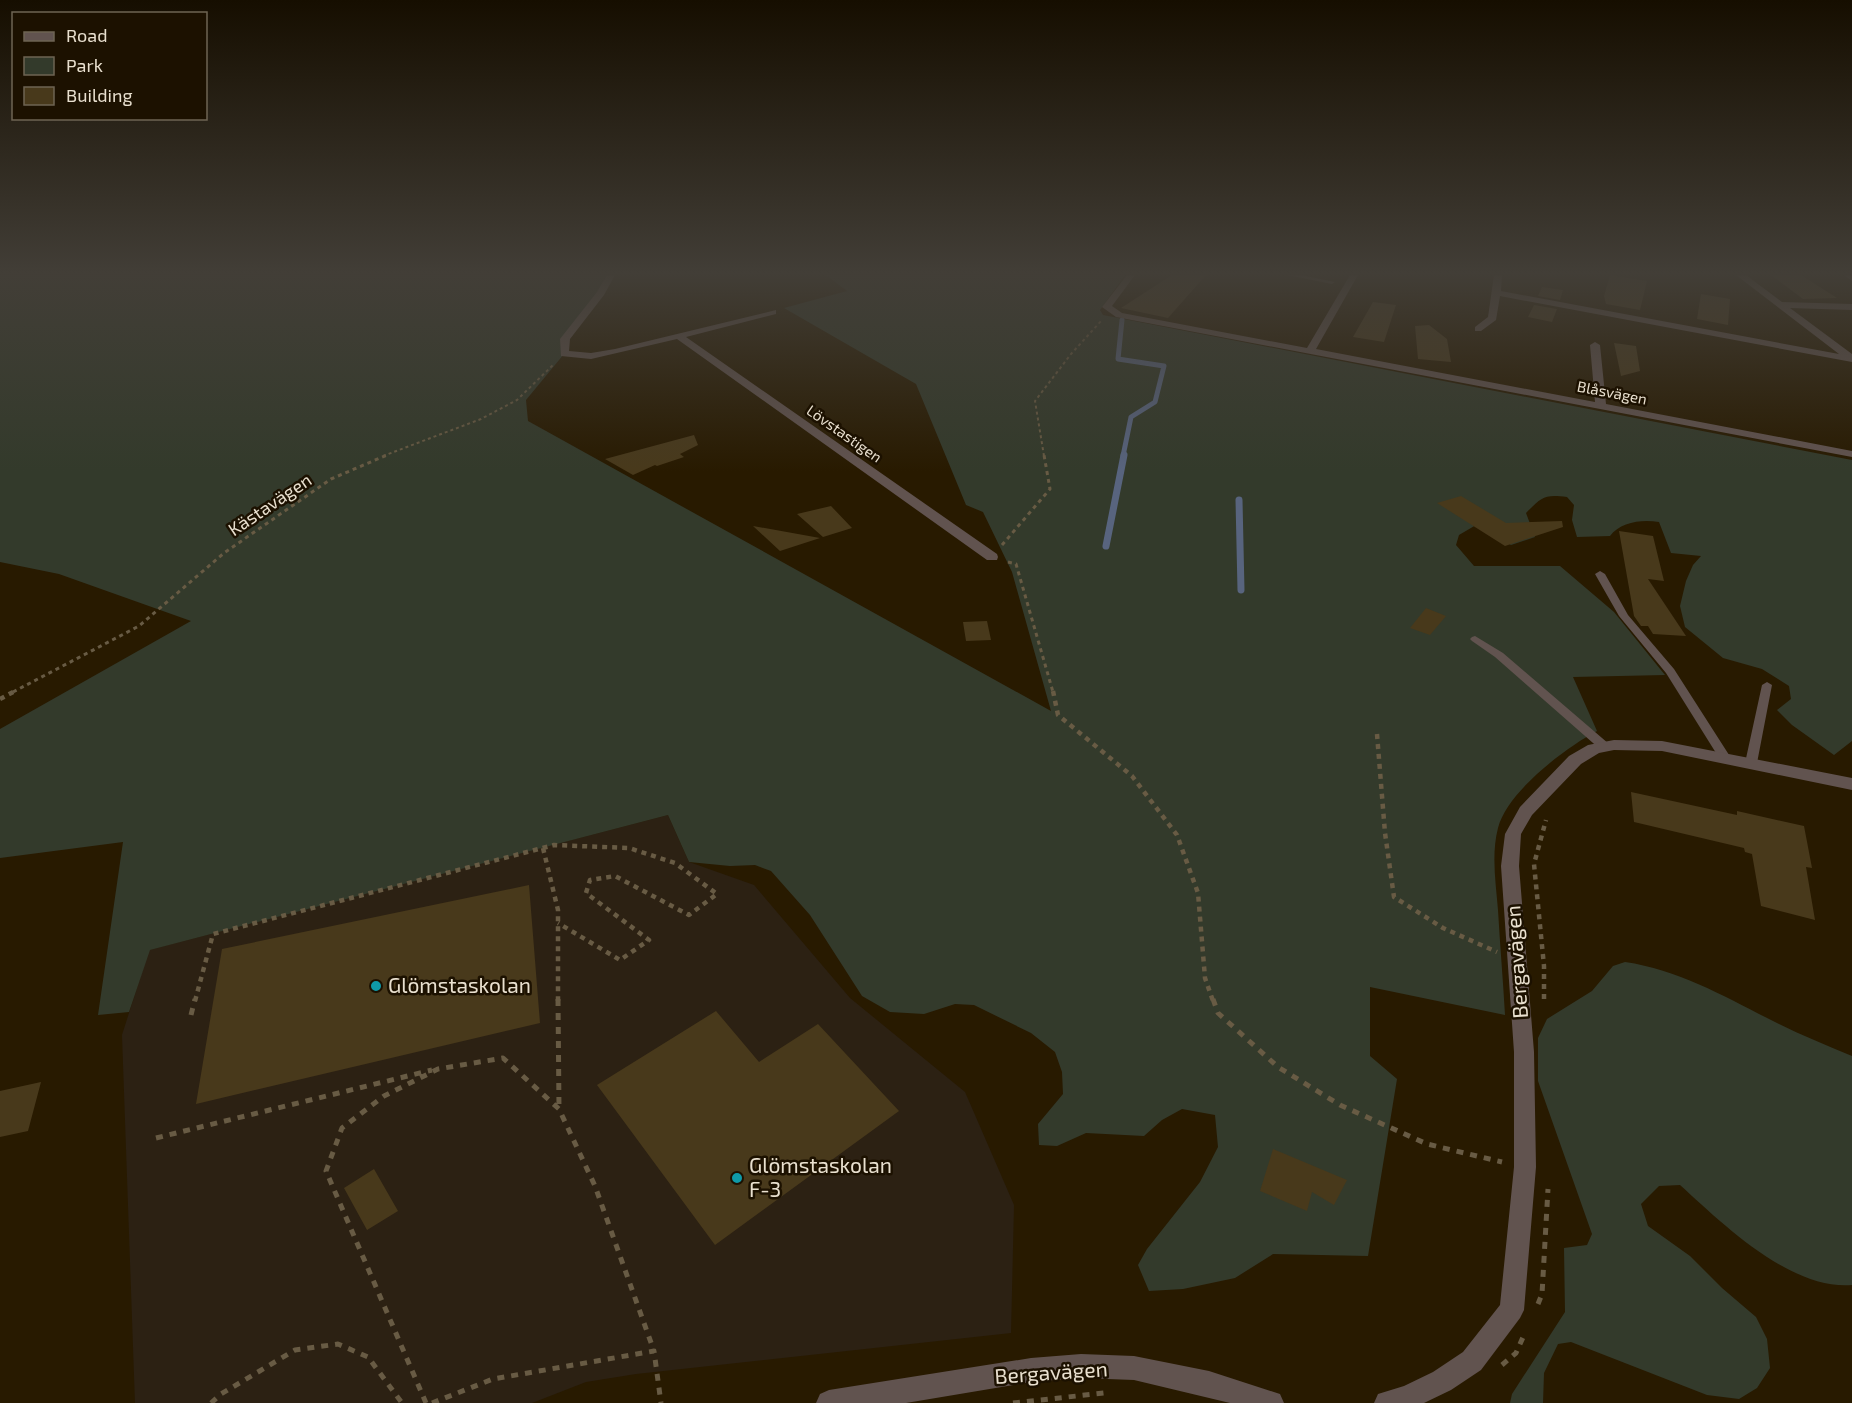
<svg xmlns="http://www.w3.org/2000/svg" width="1852" height="1403" font-family="'Exo 2',sans-serif">
<rect width="100%" height="100%" fill="#281a00"/>
<path fill="#2c2113" d="M668 815 689 862 754 885 850 998 965 1092 1014 1205 1011 1333 636 1374 586 1382 532 1403H135L122 1035 149 950Z"/>
<path fill="#333a2b" d="M0 275H611L601 293 565 339 564 354 526 400 528 421 1051 711 1012 572 983 512 966 505 916 384 784 308 847 291 826 275H1125L1100 310 1103 315 1852 460V741L1834 755 1792 725 1777 710 1791 699 1789 686 1762 669 1723 658 1685 627 1680 606 1686 581 1693 565 1701 556 1671 553 1659 522C1642 519 1620 522 1610 536L1577 537 1572 520 1574 505 1567 497C1544 494 1542 497 1526 513L1535 537 1511 545 1476 525 1459 535 1456 545 1474 566H1560L1614 612 1665 675 1573 677 1597 731C1565 748 1507 792 1498 828 1491 855 1496 884 1498 910 1500 945 1503 980 1505 1015L1370 987V1056L1397 1079 1368 1256 1273 1254 1235 1278 1183 1289 1149 1291 1138 1265 1147 1249 1200 1182 1218 1147 1215 1115 1182 1109 1162 1120 1144 1136 1086 1133 1057 1146 1039 1145 1038 1124 1063 1094 1062 1072 1055 1052 1031 1033 974 1005 955 1004 924 1014 890 1012 862 996 810 915 771 871 755 865 730 866 689 862 668 815 150 950 129 1012 98 1015 123 842 0 858V729L191 621 59 574 0 562Z
M1625 962C1680 970 1727 998 1775 1022 1800 1035 1826 1045 1852 1056V1285C1790 1290 1723 1224 1680 1185L1659 1186 1641 1204 1648 1226 1690 1256 1722 1288 1756 1317 1767 1339 1770 1368 1757 1388 1739 1399 1707 1395 1571 1342 1558 1344 1544 1373 1543 1403H1510L1512 1394 1565 1312 1564 1248 1587 1245 1592 1234 1538 1081V1038L1547 1019 1592 991 1613 966Z"/>
<g fill="none" stroke-linecap="round" stroke-linejoin="round">
<path stroke="#58647e" stroke-width="5" d="M1122 320 1118 359 1164 366 1155 402 1131 417 1123 456"/>
<path stroke="#58647e" stroke-width="7" d="M1239 500 1241 590
M1106 546 1124 455"/>
</g>
<path fill="#48391b" d="M1172 275H1206L1168 318 1121 308Z
M1610 275 1647 281 1640 310 1606 304 1604 296Z
M1771 275H1801L1837 298 1803 299Z
M1542 287 1563 290 1560 300 1538 296Z
M1701 294 1730 299 1728 325 1697 319Z
M1373 302 1396 305 1384 342 1353 337Z
M1534 305 1557 309 1552 322 1528 317Z
M1429 325 1447 339 1451 362 1418 359 1415 326Z
M1614 343 1636 346 1640 371 1621 376Z
M694 435 698 445 680 454 684 457 657 466 655 465 633 475 605 459Z
M1461 496 1506 523 1562 521 1563 527 1505 546 1437 503Z
M831 506 852 528 823 537 797 514Z
M753 526 820 538 780 551Z
M1619 531 1653 536 1664 581 1648 579 1686 636 1653 634 1648 626H1641L1634 616Z
M1426 608 1446 616 1430 635 1410 628Z
M987 621 991 640 966 641 963 622Z
M1631 792 1737 815V811L1804 826 1812 868 1806 867 1815 920 1761 906 1752 854 1745 852 1744 848 1634 822Z
M529 885 540 1023 196 1104 222 949Z
M716 1011 759 1062 818 1024 899 1111 715 1245 597 1085Z
M41 1082 28 1131 0 1137V1091Z
M1273 1149 1347 1180 1334 1205 1312 1192 1307 1211 1260 1191Z
M374 1169 398 1211 367 1230 344 1188Z"/>
<g fill="none" stroke-linecap="round" stroke-linejoin="round">
<path stroke="#685b44" stroke-width="2" stroke-dasharray="3 3" stroke-linecap="butt" d="M383 456 481 419 517 400 554 364
M1044 456 1035 401 1071 354 1102 320"/>
<path stroke="#685b44" stroke-width="3" stroke-dasharray="4 4" stroke-linecap="butt" d="M1002 545 1050 489 1044 455
M1008 562 1016 564 1053 692
M13 692 139 626 224 553 331 479 387 455"/>
<path stroke="#685b44" stroke-width="4.5" stroke-dasharray="5 5" stroke-linecap="butt" d="M1053 691 1058 715 1132 776 1177 835 1198 893 1205 978 1213 1001
M0 699 15 691
M1377 734 1385 833 1394 897 1443 928 1497 952
M543 848 558 910V1001
M1544 999V966L1534 864 1546 820
M195 1001 213 934 554 845 629 848 675 863 717 894 689 915 615 876 590 880 586 893 649 940 620 960 558 923"/>
<path stroke="#685b44" stroke-width="5" stroke-dasharray="7 7" stroke-linecap="butt" d="M558 999 559 1109
M1213 999 1218 1013 1278 1067 1340 1105 1427 1144 1502 1162
M191 1015 195 999
M156 1138 432 1070
M1538 1304 1542 1294 1548 1189
M1502 1365 1516 1353 1524 1335
M211 1403 221 1394 295 1350 338 1344 368 1357 402 1403
M426 1403 326 1171 342 1128 384 1096 438 1069 503 1058 559 1109 595 1186 654 1351
M432 1403 493 1379 654 1351 661 1403
M1013 1403 1104 1393"/>
<path fill="#61534f" fill-rule="evenodd" d="M1287 275H1301L1335 282 1332 284Z
M1600 571 1605 574 1628 615 1674 669 1731 758 1729 761H1721L1666 673 1619 616 1595 574Z
M1475 636 1503 653 1609 744 1610 747 1609 750H1601L1495 657 1472 641 1470 639 1472 637Z
M1767 682 1772 685 1757 763 1751 767 1745 763 1762 685Z"/>
<path fill="#61534f" fill-rule="evenodd" d="M607 275H615L604 295 570 339 569 351 591 353 615 349 776 310V314L686 337 997 554 998 557 997 560H987L677 339 591 359 561 356 560 339 597 292Z
M1127 275H1135L1112 306 1122 313 1307 348 1350 275H1358L1316 349 1595 402 1590 345 1595 342 1600 345 1606 404 1852 451V457L1116 317 1102 307Z
M1494 275H1502L1501 291 1839 354 1736 275H1746L1782 302 1852 304V310L1790 308 1852 354V362L1500 296 1496 320 1481 331H1475V327L1488 317Z
M1844 275H1852V281Z
M1614 740 1662 741 1852 778V790L1662 751 1614 750 1599 753 1581 764 1532 815 1521 834 1519 866 1534 1052 1536 1167 1524 1310 1520 1318 1481 1370 1451 1390 1424 1403H1374L1378 1394 1404 1386 1433 1372 1463 1352 1500 1305 1514 1167V1052L1501 866 1505 834 1520 807 1569 756 1588 745Z
M1081 1354 1134 1356 1209 1371 1280 1394 1284 1403H1230L1134 1380 1081 1378 1031 1382 906 1403H816L820 1394 829 1390 1031 1358Z"/>
</g>
<linearGradient id="sky" x2="0" y2="1"><stop stop-color="#160e00"/><stop offset="0.58" stop-color="#423e37"/><stop offset="1" stop-color="#423e37" stop-opacity="0"/></linearGradient>
<rect width="1852" height="471" fill="url(#sky)"/>
<g fill="#0f9aa8" stroke="#1c1100" stroke-width="2">
<circle cx="376" cy="986" r="6"/>
<circle cx="737" cy="1178" r="6"/>
</g>
<g text-anchor="middle" stroke-width="5" stroke-linejoin="round" paint-order="stroke">
<g font-size="15" fill="#e9e0cf" stroke="#1c1100">
<text transform="translate(1612 393) rotate(11)" y="5">Blåsvägen</text>
<text transform="translate(844 434) rotate(35)" y="5">Lövstastigen</text>
</g>
<g font-size="18" fill="#e9e0cf" stroke="#1c1100">
<text transform="translate(270 505) rotate(-34)" y="6">Kästavägen</text>
</g>
<g font-size="21" fill="#e9e0cf" stroke="#1c1100">
<text transform="translate(1517 962) rotate(-94)" y="7">Bergavägen</text>
<text transform="translate(1051 1373) rotate(-4)" y="7">Bergavägen</text>
</g>
<g font-size="21" fill="#e9e0cf" stroke="#1c1100" text-anchor="start">
<text x="388" y="993">Glömstaskolan</text>
<text x="749" y="1173">Glömstaskolan<tspan x="749" dy="24">F-3</tspan></text>
</g>
</g>
<rect x="12" y="12" width="195" height="108" fill="#1c1100" stroke="#6e6453" stroke-width="1.5"/>
<rect x="24" y="32" width="30" height="9" fill="#61534f" stroke="#6e6453" stroke-width="1.5"/>
<text x="66" y="42" font-size="18" fill="#e9e0cf">Road</text>
<rect x="24" y="57" width="30" height="18" fill="#333a2b" stroke="#6e6453" stroke-width="1.5"/>
<text x="66" y="72" font-size="18" fill="#e9e0cf">Park</text>
<rect x="24" y="87" width="30" height="18" fill="#48391b" stroke="#6e6453" stroke-width="1.5"/>
<text x="66" y="102" font-size="18" fill="#e9e0cf">Building</text>
</svg>
